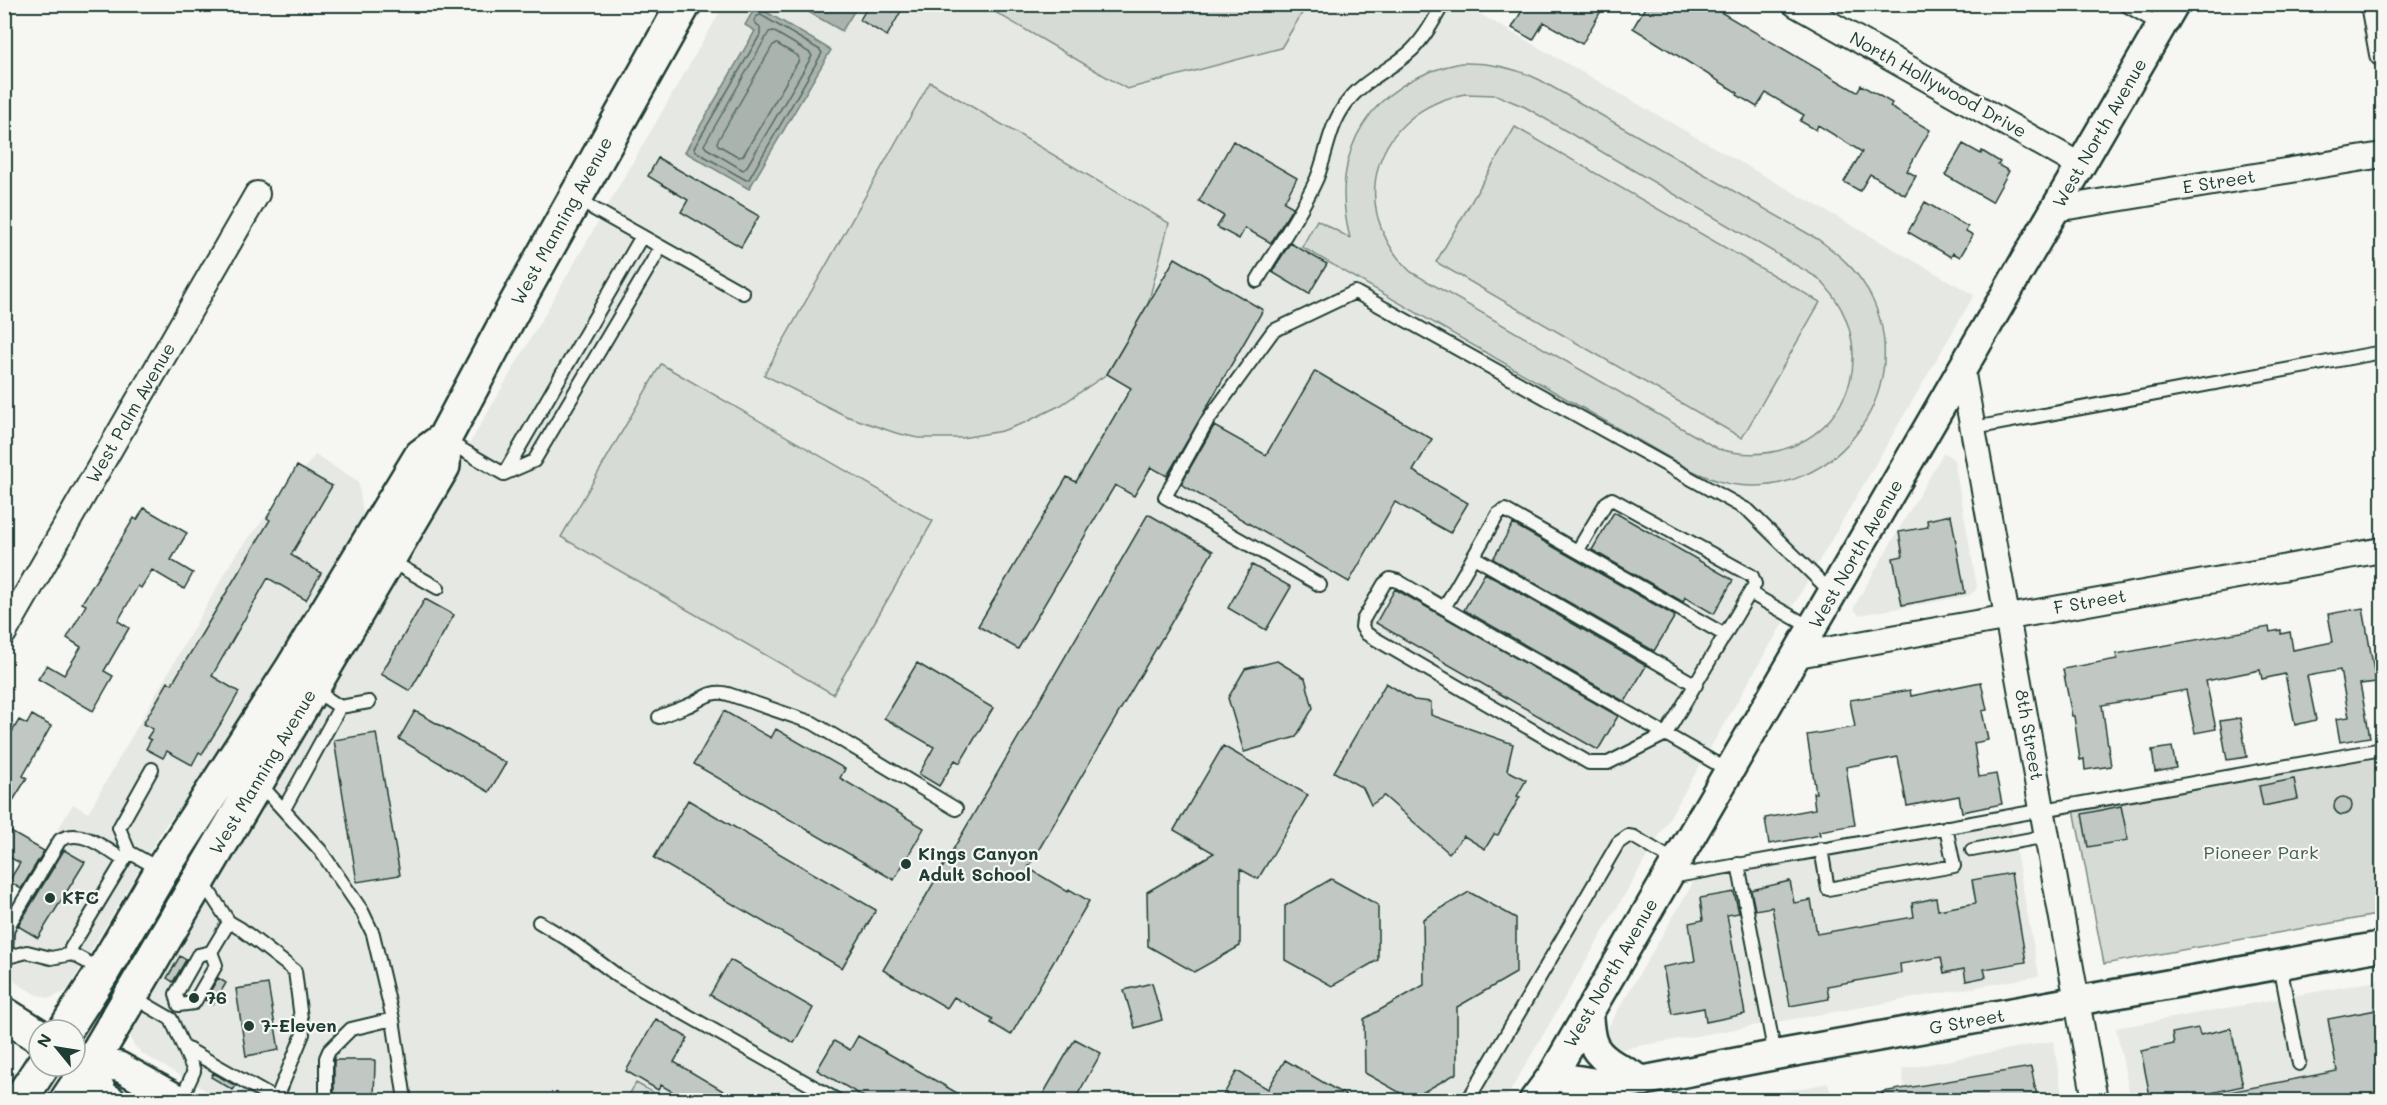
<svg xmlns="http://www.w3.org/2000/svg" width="2387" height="1105" font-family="Mali,sans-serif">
<rect width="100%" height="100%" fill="#f6f6f2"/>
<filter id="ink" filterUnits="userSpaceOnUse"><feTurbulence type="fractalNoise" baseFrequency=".0167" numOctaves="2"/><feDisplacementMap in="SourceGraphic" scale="12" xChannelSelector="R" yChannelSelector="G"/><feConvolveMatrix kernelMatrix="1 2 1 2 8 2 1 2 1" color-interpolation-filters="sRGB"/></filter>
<g filter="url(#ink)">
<path fill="#e6e8e4" d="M724 5H1464L1974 295 1505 1100H222L143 1054 133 1044 130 1035 132 1026Z
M1944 452 1954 460 1977 586 1975 591 1968 596 1859 615 1854 609 1855 605Z
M315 455 358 481 365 526 196 786 165 826 68 989 63 993 49 998 37 995 5 976V921L73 804 88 813 236 554Z
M2009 815 2039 976 1616 1050 1605 1039 1607 1029 1700 871Z
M2382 980V1100H2131L2116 1028Z
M2053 1041 2063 1100H1907L1902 1069Z
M1828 1083 1832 1100H1783L1782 1092Z"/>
<path fill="#d6dbd6" stroke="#7a8c85" stroke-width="1.5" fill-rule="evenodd" d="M983 5H1307L1281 48 1127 89Z
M1461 63C1490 62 1514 67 1540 80L1819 240C1838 254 1855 268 1867 289 1922 384 1838 503 1730 484 1715 481 1701 475 1687 468L1302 247 1317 220 1350 238C1327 150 1372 80 1461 63ZM1465 94 1496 95 1525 107 1818 278C1899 359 1829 479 1718 449L1411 272C1344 208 1374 111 1465 94Z
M930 82 1169 223 1148 304 1107 374 1061 405 1024 423 1002 431 962 438H918L896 433 846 416 764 375Z
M1515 127 1820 302 1742 438 1436 262Z
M661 364 933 521 833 694 561 537Z
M2382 749V914L2104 964 2073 804Z
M636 1083 667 1100H626Z"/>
<path fill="#aab3ae" stroke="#72847d" stroke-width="1.5" d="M796 5 858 4V5L842 31Z
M756 6 831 50 749 189 685 152 755 31 745 25Z"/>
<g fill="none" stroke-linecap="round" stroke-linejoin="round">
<path stroke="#576c65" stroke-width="1.5" d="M761 15 820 50 822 53 749 179 746 180 695 151 694 148 760 35V28L754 21 757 16Z
M773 31 810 53 812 56 746 168 743 170 706 148 704 145 769 32Z
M777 44 798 56 799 60 743 156 739 157 718 145 717 142 773 45Z"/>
</g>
<path fill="#c1c8c3" stroke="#1f3d34" stroke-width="1.5" d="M869 4H905L887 36 860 20Z
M1515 4H1605L1582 44 1544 22 1533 40 1512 28 1523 9Z
M1647 4H1721L1717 10 1857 92 1861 85 1892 103 1890 107 1930 130 1907 171 1916 176 1905 195 1870 174 1860 191 1844 182 1862 152 1818 125 1816 130 1800 121 1804 115 1766 93 1757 107 1737 95 1738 93 1633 28Z
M1233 141 1297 178 1284 202 1293 207 1271 243 1245 228 1239 239 1217 227 1224 216 1199 201Z
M1963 144 1981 154 1982 151 2000 162 1998 165 2009 171 1992 202 1945 175Z
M658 158 759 216 741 247 681 212 688 200 648 176Z
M1925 202 1968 227 1966 231 1973 235 1960 257 1953 253 1951 257 1908 232Z
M1290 243 1327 264 1309 294 1272 272Z
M1175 258 1263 310 1167 476 1151 467 1134 496 1115 485 1018 649 978 626 1067 477 1076 482 1131 388 1107 374Z
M1315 371 1432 439 1413 471 1468 503 1450 533 1395 502 1349 582 1181 484 1214 426 1266 455Z
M297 466 332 486 291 555 321 573 306 600 268 578 212 676 239 692 223 720 202 754 199 752 192 765 167 751 163 758 146 749 151 740 147 738 153 729 143 724 168 682 172 684 235 578 270 520 267 518Z
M144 508 187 533 171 560 193 573 184 589 152 570 141 588 138 586 118 621 129 628 104 671 113 676 93 711 38 679 47 665 64 675 81 647 67 638 86 605 82 603 134 518 137 520Z
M1614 512 1733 580 1714 614 1685 597 1683 602 1592 550Z
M1148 514 1213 551 1028 868 1068 892 1069 889 1089 901 1011 1035 991 1023 993 1019 954 997 947 1008 883 970Z
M1951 515 1965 593 1902 605 1893 558 1903 556 1899 532 1928 527 1927 520Z
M1513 524 1675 616 1654 651 1493 559Z
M1252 565 1291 587 1266 630 1228 608Z
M1485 573 1646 666 1625 702 1464 610Z
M1395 589 1618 716 1598 750 1376 623Z
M425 599 454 615 410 691 381 674Z
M2363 608 2376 682 2360 684 2370 737 2340 742 2336 719 2349 717 2340 670 2307 676 2316 720 2295 725 2285 674 2262 679 2260 670 2206 681 2216 729 2195 733 2186 690 2102 705 2111 766 2085 770 2084 759 2080 760 2074 716H2072L2063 669 2117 659 2116 654 2269 627 2270 632 2281 630V634L2290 632 2293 650 2333 642 2328 614Z
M1277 661 1305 678 1313 708 1296 737 1244 752 1228 698 1245 669Z
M917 663 993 708 960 763 955 760 939 786 919 774 934 747 884 718Z
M1981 682 1987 710 1982 711 1988 740 1974 743 1979 777 1996 774 2002 804 1962 812 1959 796 1907 806 1898 757 1846 767 1855 825 1819 831 1820 835 1769 844 1765 818 1815 809 1813 793H1816L1807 735 1855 727 1850 700 1910 690 1911 696Z
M1386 683 1414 700 1431 702V715L1513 744 1507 770 1526 780 1517 796 1520 797 1498 835 1494 834 1485 849 1464 836 1449 853 1384 796 1371 805 1363 788 1334 772Z
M415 711 506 763 489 792 399 739Z
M724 711 771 738 776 729 845 769 840 778 924 828 894 880 694 764Z
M32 715 51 726 23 776 27 778 4 815V745L19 720 27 724Z
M2240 718 2247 757 2227 760 2220 721Z
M376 733 400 875 357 882 334 740Z
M1223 746 1308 795 1258 879 1240 869V946L1194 972 1148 946 1147 892 1214 853 1174 830Z
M2172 747 2176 768 2155 772 2152 750Z
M2294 779 2298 799 2263 806 2259 786Z
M2334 806a9 9 0 1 1 18 0a9 9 0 1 1-18 0Z
M688 800 876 910 842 968 654 858Z
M2121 806 2128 840 2088 847 2082 814Z
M4 828 44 851 21 889 9 881 20 863 4 854Z
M64 850 85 862 38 938 18 926Z
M2011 873 2026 962 1984 969 1986 977 1966 981 1964 969 1944 973 1941 957 1900 964 1901 973 1827 986 1829 999 1790 1006 1772 907 1755 910 1751 890 1790 881 1794 903 1811 900 1817 934 1914 917 1912 903 1936 898 1938 910 1976 903 1972 880Z
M1331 879 1378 905V960L1332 986 1285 960V906Z
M1469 892 1516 918V973L1457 1007V1073L1411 1099 1365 1073 1364 1019 1424 985 1423 919Z
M1734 892 1739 913 1727 915 1745 1014 1706 1022 1704 1008 1672 1014 1663 967 1695 961 1689 923 1703 920 1700 898Z
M180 956 186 960 173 982 167 978Z
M730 960 813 1008 794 1043 710 995Z
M218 978 226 983 213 1005 205 1000Z
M1152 983 1162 1020 1135 1028 1124 990Z
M268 984 279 1050 246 1056 236 989Z
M2382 1009V1101H2230L2229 1092 2337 1071 2328 1019Z
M656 1019 688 1038 674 1062 740 1101H688L661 1085 658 1090 626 1071Z
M2198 1028 2200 1035 2231 1028 2243 1086 2174 1101H2151L2141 1051 2174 1044 2172 1033Z
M858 1036 971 1101H871L817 1070 834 1041 850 1050Z
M1075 1039 1101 1053 1074 1101H1039Z
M334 1060H375L374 1101H334Z
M1285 1060 1355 1101H1220L1237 1071 1268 1089Z
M2031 1067 2038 1101H1883L1882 1092Z
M213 1073 236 1086 233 1090 211 1077Z"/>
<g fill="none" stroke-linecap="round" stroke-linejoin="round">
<defs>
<path id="service" d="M2124 4 2162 26
M576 199 743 293
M1257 281C1277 247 1301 214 1317 178 1327 153 1329 127 1345 105 1362 80 1391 70 1412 50 1425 37 1434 20 1443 4
M1974 428 2382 352
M447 441 504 474 534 461 661 247
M504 474 642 236
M1578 550 1606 503 1612 499 1752 576 1755 584 1666 734 1608 763H1589L1367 634 1362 627 1363 620 1384 584 1390 579 1398 581C1507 646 1619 706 1729 771
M1474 557 1696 685
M389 560 438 588
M1320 585 1165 497 1206 423 1273 331 1355 292 1749 511 1832 593
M1750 593 1812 628
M1444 608 1498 514 1505 510 1725 635
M340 707 369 702
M659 717C668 713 678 710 687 706 702 700 710 689 728 694L813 723 956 809
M258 782 320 850 362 911 373 934 393 1019 405 1100
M284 809 340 707 313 689
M1821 849 1828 889 1954 866 1946 827
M1972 850 2047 836
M129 852 119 828 152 769
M1738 864 1775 1055
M1671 877 2382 749
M203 882 229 922 241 929 295 971 303 1034 276 1100
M539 922 575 944 618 976 837 1100
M211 952 216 965 194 1003 179 1005 176 994 198 955Z
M211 952 229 922
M72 954 71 948 129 852 161 870
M6 956 7 932 10 923 60 840C82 827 105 849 124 860
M4 958 27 952 51 958 72 954 102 970
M2280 965 2299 1064
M133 997 171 1019 194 1071 181 1100
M184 1047 277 1100
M326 1100V1058L329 1051 351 1029 393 1019
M1468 1100 1618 843 1628 836 1634 837 1676 862"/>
<path id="minor" d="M1795 4 2081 166
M2373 4 2382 54
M2056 209 2382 155
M1962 369 2095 1100
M4 633 257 194
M1798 655 2382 550"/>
<path id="tertiary" d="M1588 1013C1589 1022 1589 1032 1592 1041 1598 1061 1627 1072 1644 1081
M1552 1076 1615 1086 1775 1055 2382 946
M111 1100 104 1096 89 1067 118 1066 179 1100
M1534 1100 1552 1076 2174 4"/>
<path id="secondary" d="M65 1030 103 971 162 870 292 669 421 456 444 439 516 304 684 4
M89 1067 443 466 444 439"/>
<path id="primary" d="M4 1014 39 1036
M20 1100 42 1066
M67 1100 89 1067 75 1058"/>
</defs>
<use href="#service" stroke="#1f3d34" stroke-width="16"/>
<use href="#minor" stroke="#1f3d34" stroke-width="28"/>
<use href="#tertiary" stroke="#1f3d34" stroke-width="33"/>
<use href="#secondary" stroke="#1f3d34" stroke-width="38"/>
<use href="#primary" stroke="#1f3d34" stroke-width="38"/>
<use href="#service" stroke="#f6f6f2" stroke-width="12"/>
<use href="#minor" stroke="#f6f6f2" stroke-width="24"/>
<use href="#tertiary" stroke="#f6f6f2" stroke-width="28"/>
<use href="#secondary" stroke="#f6f6f2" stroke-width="33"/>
<use href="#primary" stroke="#f6f6f2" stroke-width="33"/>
</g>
</g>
<g fill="#1f3d34" stroke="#f6f6f2" stroke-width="2">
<circle cx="906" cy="864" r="6"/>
<circle cx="50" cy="898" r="6"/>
<circle cx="194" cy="998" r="6"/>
<circle cx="249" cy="1026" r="6"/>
</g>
<g text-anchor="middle" stroke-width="4.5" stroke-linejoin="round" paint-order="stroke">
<g font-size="18" fill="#1f3d34" stroke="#f6f6f2">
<text transform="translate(1938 85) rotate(29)" y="6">North Hollywood Drive</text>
<text transform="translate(2100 133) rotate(-60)" y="6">West North Avenue</text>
<text transform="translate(2219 182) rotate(-9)" y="6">E Street</text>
<text transform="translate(562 221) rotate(-61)" y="6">West Manning Avenue</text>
<text transform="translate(131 413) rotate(-60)" y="6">West Palm Avenue</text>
<text transform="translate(1856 554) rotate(-60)" y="6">West North Avenue</text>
<text transform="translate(2090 602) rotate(-10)" y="6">F Street</text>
<text transform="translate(2029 735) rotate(80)" y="6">8th Street</text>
<text transform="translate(263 772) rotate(-59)" y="6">West Manning Avenue</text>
<text transform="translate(1611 973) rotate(-60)" y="6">West North Avenue</text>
<text transform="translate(1967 1022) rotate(-10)" y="6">G Street</text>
</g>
<g font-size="18" fill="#445d54" stroke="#f6f6f2">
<text x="2261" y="859">Pioneer Park</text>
</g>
<g font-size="18" font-weight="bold" fill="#1f3d34" stroke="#f6f6f2" text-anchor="start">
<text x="918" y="860">Kings Canyon<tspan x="918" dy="21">Adult School</tspan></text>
<text x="62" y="904">KFC</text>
<text x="206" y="1004">76</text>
<text x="261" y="1032">7-Eleven</text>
</g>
</g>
<rect width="2387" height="1105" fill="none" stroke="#f6f6f2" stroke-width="24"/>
<rect x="12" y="12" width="2363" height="1081" fill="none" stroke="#1f3d34" stroke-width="2" filter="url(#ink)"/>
<g transform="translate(57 1048) rotate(300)"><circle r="28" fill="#f6f6f2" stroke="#a0aca6" stroke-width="1.5"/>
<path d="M0-4.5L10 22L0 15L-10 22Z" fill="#1f3d34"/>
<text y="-9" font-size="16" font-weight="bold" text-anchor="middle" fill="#1f3d34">N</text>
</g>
</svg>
